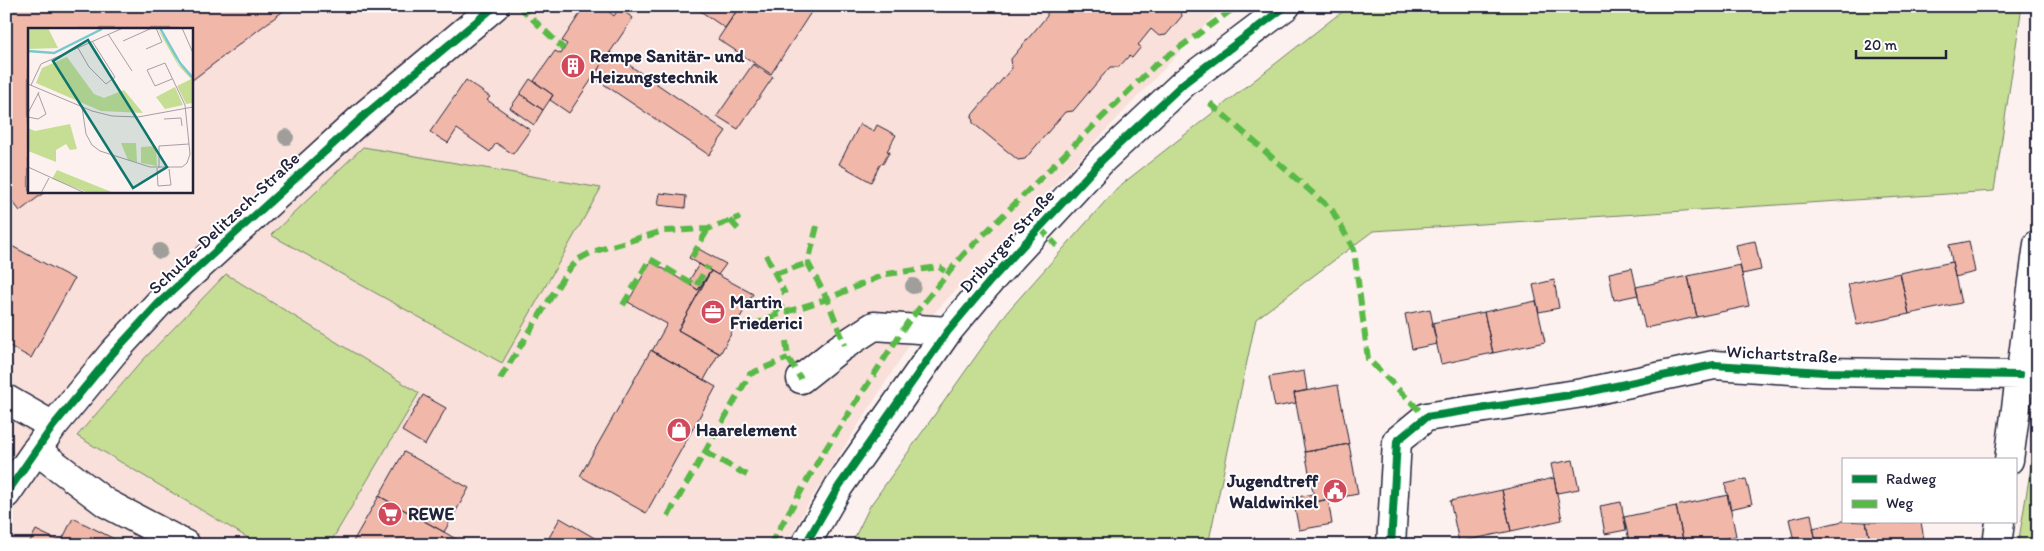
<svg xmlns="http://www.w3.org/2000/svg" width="2044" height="551" font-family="Itim,sans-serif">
<rect width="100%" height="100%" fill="#fcf1ee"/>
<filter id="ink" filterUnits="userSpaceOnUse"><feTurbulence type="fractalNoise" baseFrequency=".02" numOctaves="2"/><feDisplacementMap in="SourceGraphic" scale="10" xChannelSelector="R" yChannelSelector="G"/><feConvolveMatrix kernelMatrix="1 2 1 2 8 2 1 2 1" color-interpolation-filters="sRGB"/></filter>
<g filter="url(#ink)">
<path fill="#f9e0da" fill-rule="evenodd" d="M6 6H1223L921 327 808 504 786 545H329L419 393 226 274 142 361 77 436 260 545H6ZM29 29H191V191H29Z"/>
<path fill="#c6de94" stroke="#748068" d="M1352 6H2022L1994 191 1373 231 1256 319 1208 545H851L870 506 1008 311 1117 188 1335 17Z
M363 147 601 188 502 363 271 235Z
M226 274 419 393 329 545H260L77 436 142 361Z
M2038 424V545H2018Z"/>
<path fill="#f1b8aa" stroke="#22223b" d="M6 6H290L191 81V29H29V191H46L20 211 6 193Z
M585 6H607L610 8 608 11 614 16 619 8 633 18 569 113 550 100 553 95 534 81 555 51 561 54 567 44 562 41Z
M693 6H740L725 28Z
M740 6H815L771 74 718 39Z
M1047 6H1176L1181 10 1182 16 1166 35 1159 36 1151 29 1138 45 1141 47 1132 58 1129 56 1119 67H1110L1073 111 1065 112 1025 159 1018 160 973 123 972 115 1012 68 1011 59 1047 16Z
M610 52 726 131 709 155 593 77Z
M753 64 773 77 738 129 717 116Z
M530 79 553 95 543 110 520 94Z
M466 80 490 97 487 100 530 130 513 154 496 143 490 152 457 129 448 143 430 132Z
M520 94 543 110 534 125 510 108Z
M860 124 874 131 877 125 896 135 887 151 890 152 887 156 883 164 881 163 871 182 839 164Z
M660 193 686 196 685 208 658 205Z
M1755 241 1761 270 1742 274 1736 245Z
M1969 241 1975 272 1955 277 1949 245Z
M6 243 74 279 31 358 6 344Z
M695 247 726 264 718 275 689 258Z
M651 261 698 290 710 272 678 330 719 353 704 380 652 351 667 324 628 302Z
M1952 262 1961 303 1909 314 1900 273Z
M699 264 711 271 698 290 688 283Z
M1740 265 1749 306 1697 317 1688 276Z
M1632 268 1638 295 1614 300 1609 273Z
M711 271 753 294 720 354 678 330Z
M1900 273 1909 314 1857 325 1848 284Z
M1688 276 1697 317 1645 328 1636 287Z
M1554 280 1559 308 1539 312 1533 285Z
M1536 301 1545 342 1493 353 1484 312Z
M1430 309 1437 344 1412 349 1405 314Z
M1484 312 1493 353 1441 364 1432 323Z
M651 350 716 387 646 513 580 476Z
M1304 371 1307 390 1294 393 1296 403 1275 407 1269 377Z
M1338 385 1349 444 1305 452 1294 393Z
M423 395 446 408 425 445 402 431Z
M1349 444 1358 494 1315 502 1305 452Z
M404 452 469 488 444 532 379 496Z
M1573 460 1579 489 1557 493 1551 464Z
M1554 478 1562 520 1511 531 1502 490Z
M1746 479 1752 504 1730 509 1725 484Z
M1502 490 1511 531 1459 542 1450 501Z
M1313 494 1315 502 1328 499 1332 524 1299 530 1293 498Z
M1728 495 1736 536 1694 545H1684L1676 506Z
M379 496 444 532 466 545H351Z
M1621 502 1626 530 1605 534 1600 506Z
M1676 506 1684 545H1630L1624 517Z
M1811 514 1816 542 1795 545 1789 519Z
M73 518 126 545H28L36 530 61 542Z
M560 518 605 544 607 545H545Z
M1843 521 1866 522 1871 545H1817L1813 528Z
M1866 522H1921L1925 545H1871Z"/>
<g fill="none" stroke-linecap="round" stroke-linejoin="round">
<defs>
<path id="minor" d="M801 379 840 348 874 326 948 331
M6 399 53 426
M36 450 106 503 186 545
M2009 460 2038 244
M6 494 53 426 113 353 159 303 366 114 495 6
M1391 545 1397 441 1426 417 1583 393 1714 365 1823 372 2020 375
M1997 545 2000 522"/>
<path id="major" d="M805 545 839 486 948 331 991 280 1103 159 1184 83 1286 6"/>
</defs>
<use href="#minor" stroke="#22223b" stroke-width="31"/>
<use href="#major" stroke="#22223b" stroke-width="31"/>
<use href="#minor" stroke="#fff" stroke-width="28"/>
<use href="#major" stroke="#fff" stroke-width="28"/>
<path stroke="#58b947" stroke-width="6" stroke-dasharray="12 6" stroke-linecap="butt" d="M519 6 564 49
M1210 103 1332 210 1354 250 1368 359 1426 417
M730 220 738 229
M817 226 808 263 827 299 845 345
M1039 227 1057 246
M766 255 785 294
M692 257 708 229
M775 274 808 263
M623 305 650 259 696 286 708 266
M752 326 771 317 827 299 886 274 939 267 945 271
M777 328 771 317 786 302
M786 341 788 358 801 379
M500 379 566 273 579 259 592 252 663 231 708 229 740 217
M705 452 747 475
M668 516 750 374 788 358
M770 545 820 458 908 322 963 255 1154 66 1237 6"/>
<defs>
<path id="cycleway" d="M6 494 53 426 113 353 159 303 366 114 495 6
M805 545 839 486 948 331 991 280 1103 159 1184 83 1286 6
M1391 545 1397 441 1426 417 1583 393 1714 365 1823 372 2020 375"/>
</defs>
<use href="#cycleway" stroke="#fff" stroke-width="11"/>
<use href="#cycleway" stroke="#00873e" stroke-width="8"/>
</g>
<g fill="#9f9e9a">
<circle cx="286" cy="137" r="8"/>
<circle cx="160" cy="251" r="8"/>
<circle cx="913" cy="286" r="8"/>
</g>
</g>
<defs>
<symbol id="building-disc" viewBox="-11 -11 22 22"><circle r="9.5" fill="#d1495b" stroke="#fff"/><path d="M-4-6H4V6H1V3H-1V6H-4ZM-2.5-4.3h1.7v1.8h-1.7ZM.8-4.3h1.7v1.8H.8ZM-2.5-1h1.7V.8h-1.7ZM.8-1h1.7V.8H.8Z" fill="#fff"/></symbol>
<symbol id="office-disc" viewBox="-11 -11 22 22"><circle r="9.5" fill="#d1495b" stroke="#fff"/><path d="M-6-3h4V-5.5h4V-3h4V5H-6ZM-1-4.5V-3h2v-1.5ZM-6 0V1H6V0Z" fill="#fff"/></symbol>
<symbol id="shop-disc" viewBox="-11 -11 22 22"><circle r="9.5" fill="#d1495b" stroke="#fff"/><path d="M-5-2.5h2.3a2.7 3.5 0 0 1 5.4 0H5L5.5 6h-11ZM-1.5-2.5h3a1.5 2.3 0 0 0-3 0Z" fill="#fff"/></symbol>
<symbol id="civic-disc" viewBox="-11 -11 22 22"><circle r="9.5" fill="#d1495b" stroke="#fff"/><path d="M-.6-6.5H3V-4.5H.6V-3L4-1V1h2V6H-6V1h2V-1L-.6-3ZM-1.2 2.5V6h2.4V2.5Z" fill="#fff"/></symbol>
<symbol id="supermarket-disc" viewBox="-11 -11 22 22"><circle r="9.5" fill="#d1495b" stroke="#fff"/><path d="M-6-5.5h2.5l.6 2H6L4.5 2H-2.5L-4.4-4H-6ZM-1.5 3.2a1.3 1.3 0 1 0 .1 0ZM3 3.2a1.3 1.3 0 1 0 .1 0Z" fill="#fff"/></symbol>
</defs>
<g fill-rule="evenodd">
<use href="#building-disc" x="559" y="52" width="28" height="28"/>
<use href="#office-disc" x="699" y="298" width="28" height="28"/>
<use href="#shop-disc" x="665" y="416" width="28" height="28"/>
<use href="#civic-disc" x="1321" y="477" width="28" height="28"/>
<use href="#supermarket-disc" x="376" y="500" width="28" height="28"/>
</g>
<g text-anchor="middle" stroke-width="4" stroke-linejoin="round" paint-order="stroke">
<g font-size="18" font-weight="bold" fill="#22223b" stroke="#fff" text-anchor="start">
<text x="590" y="62">Rempe Sanitär- und<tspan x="590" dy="21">Heizungstechnik</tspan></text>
<text x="730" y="308">Martin<tspan x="730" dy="21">Friederici</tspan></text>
<text x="696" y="436">Haarelement</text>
<text x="1318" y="487" text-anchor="end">Jugendtreff<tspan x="1318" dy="21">Waldwinkel</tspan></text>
<text x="408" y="520">REWE</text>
</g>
<g font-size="18" fill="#22223b" stroke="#fff">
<text transform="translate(224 223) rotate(-43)" y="6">Schulze-Delitzsch-Straße</text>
<text transform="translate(1007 241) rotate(-48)" y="6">Driburger Straße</text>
<text transform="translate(1782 354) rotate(3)" y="6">Wichartstraße</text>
</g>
</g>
<g transform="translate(28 28)">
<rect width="165" height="165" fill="#fcf1ee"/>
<path d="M0 0H20L30 20 1 21ZM129 0 144 20 150 36 160 44 165 53V75L158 76 149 58 163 51 150 37ZM39 29 66 66 76 70 96 62 115 85 73 83 8 55 14 40ZM147 59 155 77 137 81 128 69ZM42 96 49 121 42 122 38 116 28 122V134L0 123V100L7 103ZM93 115H108L109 134 100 132ZM128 118 129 138 113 135V119ZM29 142 86 165H61L24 151Z" fill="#c6de94"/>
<path fill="none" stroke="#78c9cf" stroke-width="2.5" d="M132 0 152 35 165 50M0 23 26 25 74 1"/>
<path fill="none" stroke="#a59ea6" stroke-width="1" d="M154 0 165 25M80 6 104 43M95 13 124 0M50 20 61 39 78 56 87 49 64 13M118 21 134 14 128 0M0 56 64 83 84 88 110 89 165 79M3 57 13 36 95 0M54 79 58 106 64 117 72 123 122 139H154L159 135 162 126 157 77 137 35 119 42 127 58 144 51M0 85 11 64M0 89 10 91 18 86 10 65M136 91 153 90 154 98M0 139 57 165M129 140 130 158 143 157 141 141M131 140V118L161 116M13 165 21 150"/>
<path fill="#0f766e" fill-opacity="0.15" stroke="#0f766e" stroke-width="2.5" d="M60 12 139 139 105 160 25 33Z"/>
<rect width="165" height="165" fill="none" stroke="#22223b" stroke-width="2.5"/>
</g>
<rect width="2044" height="551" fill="none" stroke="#fff" stroke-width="25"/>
<rect x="12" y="12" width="2019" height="526" fill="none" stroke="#22223b" stroke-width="2" filter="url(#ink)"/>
<rect x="1842" y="458" width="175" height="65" fill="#ffffff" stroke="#a7a7b1"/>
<rect x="1852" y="475" width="25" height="8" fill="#00873e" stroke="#a7a7b1"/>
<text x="1886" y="484" font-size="15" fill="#22223b">Radweg</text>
<rect x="1852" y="500" width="25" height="8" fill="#58b947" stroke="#a7a7b1"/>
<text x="1886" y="508" font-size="15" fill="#22223b">Weg</text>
<path d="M1856 50v8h90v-8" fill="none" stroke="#22223b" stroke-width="2.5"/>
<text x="1864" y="50" font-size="15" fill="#22223b" stroke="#ffffff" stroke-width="4" paint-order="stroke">20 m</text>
</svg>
